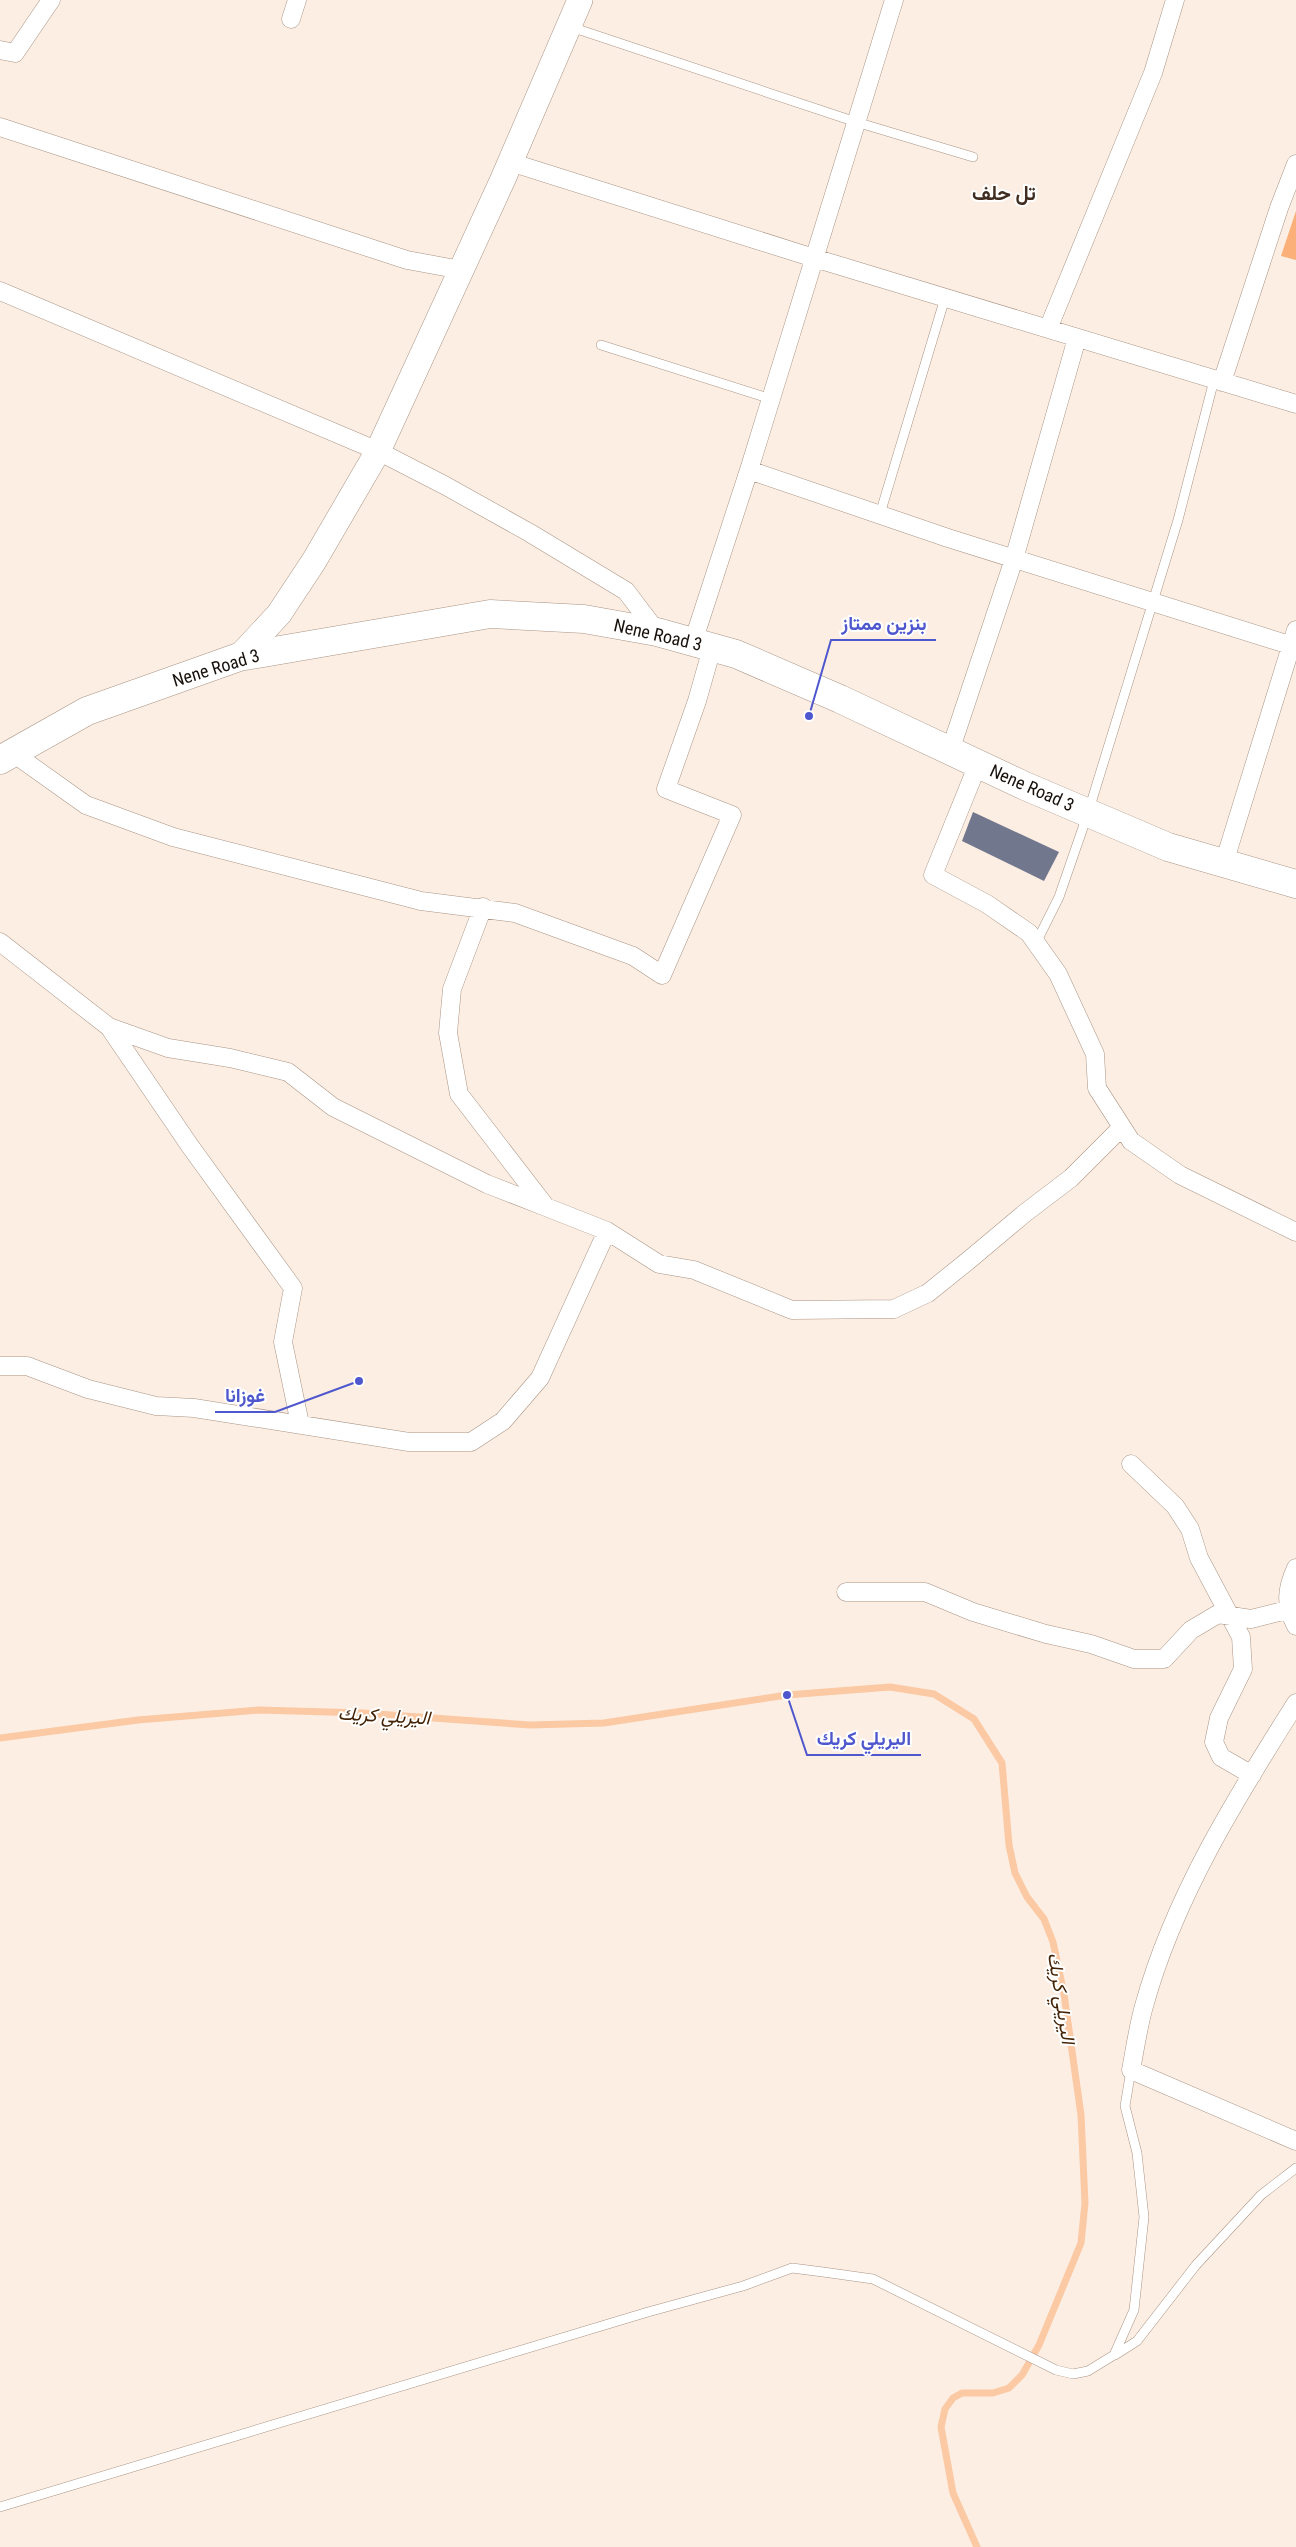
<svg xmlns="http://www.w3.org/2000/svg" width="1296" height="2547" font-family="'Roboto Condensed',Vazirmatn,sans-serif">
<rect width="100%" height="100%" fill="#fdeee4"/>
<path fill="#fab078" d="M1296 211V260L1281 256Z"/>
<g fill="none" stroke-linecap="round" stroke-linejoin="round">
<path stroke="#fbc9a3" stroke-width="7" d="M0 1738 138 1720 259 1710 363 1713 530 1725 604 1723 787 1695 890 1687 934 1694 974 1719 1002 1763 1009 1845 1015 1873 1027 1897 1044 1919 1053 1942 1064 1994 1081 2115 1085 2203 1081 2243 1039 2345 1022 2375 1009 2388 993 2393H962L953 2398 945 2409 941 2427 953 2493 977 2547"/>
</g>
<path fill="#71778d" d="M973 812 1059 852 1044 881 962 841Z"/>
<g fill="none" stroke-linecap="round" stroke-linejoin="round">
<defs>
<path id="lane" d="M571 27 856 122 973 157
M601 345 771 399
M880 514 945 298
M1036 943 1059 897 1088 813 1178 520 1214 380
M1115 2355 1137 2341 1196 2265 1261 2195 1296 2168
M0 2507 648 2312 743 2286 792 2268 823 2272 873 2279 1056 2370 1073 2374 1088 2371 1114 2355 1134 2310 1144 2217 1137 2153 1125 2106 1131 2070"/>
<path id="street" d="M291 19 297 0
M0 50 15 53 51 0
M0 127 407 260 461 270
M510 162 814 258 1296 404
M0 291 378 451 446 486 530 533 626 591 657 632
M1048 329 1153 73 1175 0
M1222 382 1279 208 1296 164
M749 470 948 538 1296 647
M693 642 749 470 894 0
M950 751 1014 559 1077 338
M13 753 86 805 173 837 421 901 515 913 633 956 662 975 732 815 666 789 697 701 712 648
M978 764 933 875 987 904 1029 933 1058 974 1095 1054 1097 1088 1131 1141 1180 1175 1296 1232
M1224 863 1296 630
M483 907 452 989 448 1033 459 1094 546 1207 607 1231
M0 942 109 1027 168 1048 230 1058 288 1072 333 1107 487 1184 546 1207
M109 1027 190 1146 293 1288 283 1342 300 1424
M0 1366H27L88 1389 156 1406 194 1408 409 1442H471L503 1421 540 1378 607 1231 659 1264 694 1270 792 1310 894 1309 928 1293 969 1260 1025 1213 1071 1178 1122 1127
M1131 1464 1175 1506 1190 1529 1199 1558 1241 1637 1243 1669 1219 1718 1214 1742 1221 1757 1252 1775
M1296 1568C1286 1590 1285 1605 1296 1626
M846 1592H925L973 1612 1046 1634 1091 1644 1134 1659H1164L1191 1630 1218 1614 1251 1619 1287 1610
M1296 1703C1236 1798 1174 1897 1144 2006 1138 2027 1135 2049 1131 2070L1296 2141"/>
<path id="secondary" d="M239 657 279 614 314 561 378 451 503 179 580 0"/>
<path id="primary" d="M0 760 87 711 239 657 490 614 584 619 657 632 736 654 840 699 1025 786 1168 847 1296 884"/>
</defs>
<use href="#lane" stroke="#aa9484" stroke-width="10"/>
<use href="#street" stroke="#aa9484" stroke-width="19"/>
<use href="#secondary" stroke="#aa9484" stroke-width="26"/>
<use href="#primary" stroke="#aa9484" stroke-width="29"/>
<use href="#lane" stroke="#fff" stroke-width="9"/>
<use href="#street" stroke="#fff" stroke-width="18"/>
<use href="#secondary" stroke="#fff" stroke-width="25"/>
<use href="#primary" stroke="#fff" stroke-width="28"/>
</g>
<g text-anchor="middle" stroke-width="4" stroke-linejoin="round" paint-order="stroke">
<g font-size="18" fill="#18100b" stroke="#fff">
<text transform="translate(658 635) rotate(13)" y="6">Nene Road 3</text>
<text transform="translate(216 668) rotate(-17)" y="6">Nene Road 3</text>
<text transform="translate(1032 788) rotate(24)" y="6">Nene Road 3</text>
</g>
<g font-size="19" font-style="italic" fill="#432306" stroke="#fff">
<text transform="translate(384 1715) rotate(3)" y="7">اليريلي كريك</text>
<text transform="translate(1062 1998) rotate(81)" y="7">اليريلي كريك</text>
</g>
<g font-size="20" font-weight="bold" fill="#402d20" stroke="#fff">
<text x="1004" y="200">تل حلف</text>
</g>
</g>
<path fill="none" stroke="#4e57cd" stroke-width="2" d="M809 716L831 640H936M359 1381L275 1412H215M787 1695L807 1755H921"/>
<g fill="#4e57cd" stroke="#fff" stroke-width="2">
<circle cx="809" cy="716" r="5"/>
<circle cx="359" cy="1381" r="5"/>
<circle cx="787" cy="1695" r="5"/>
</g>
<g font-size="19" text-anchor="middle" font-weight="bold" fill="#4e57cd" stroke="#fff" stroke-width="4" stroke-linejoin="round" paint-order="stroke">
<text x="884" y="630">بنزين ممتاز</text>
<text x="245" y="1402">غوزانا</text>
<text x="864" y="1745">اليريلي كريك</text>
</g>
</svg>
